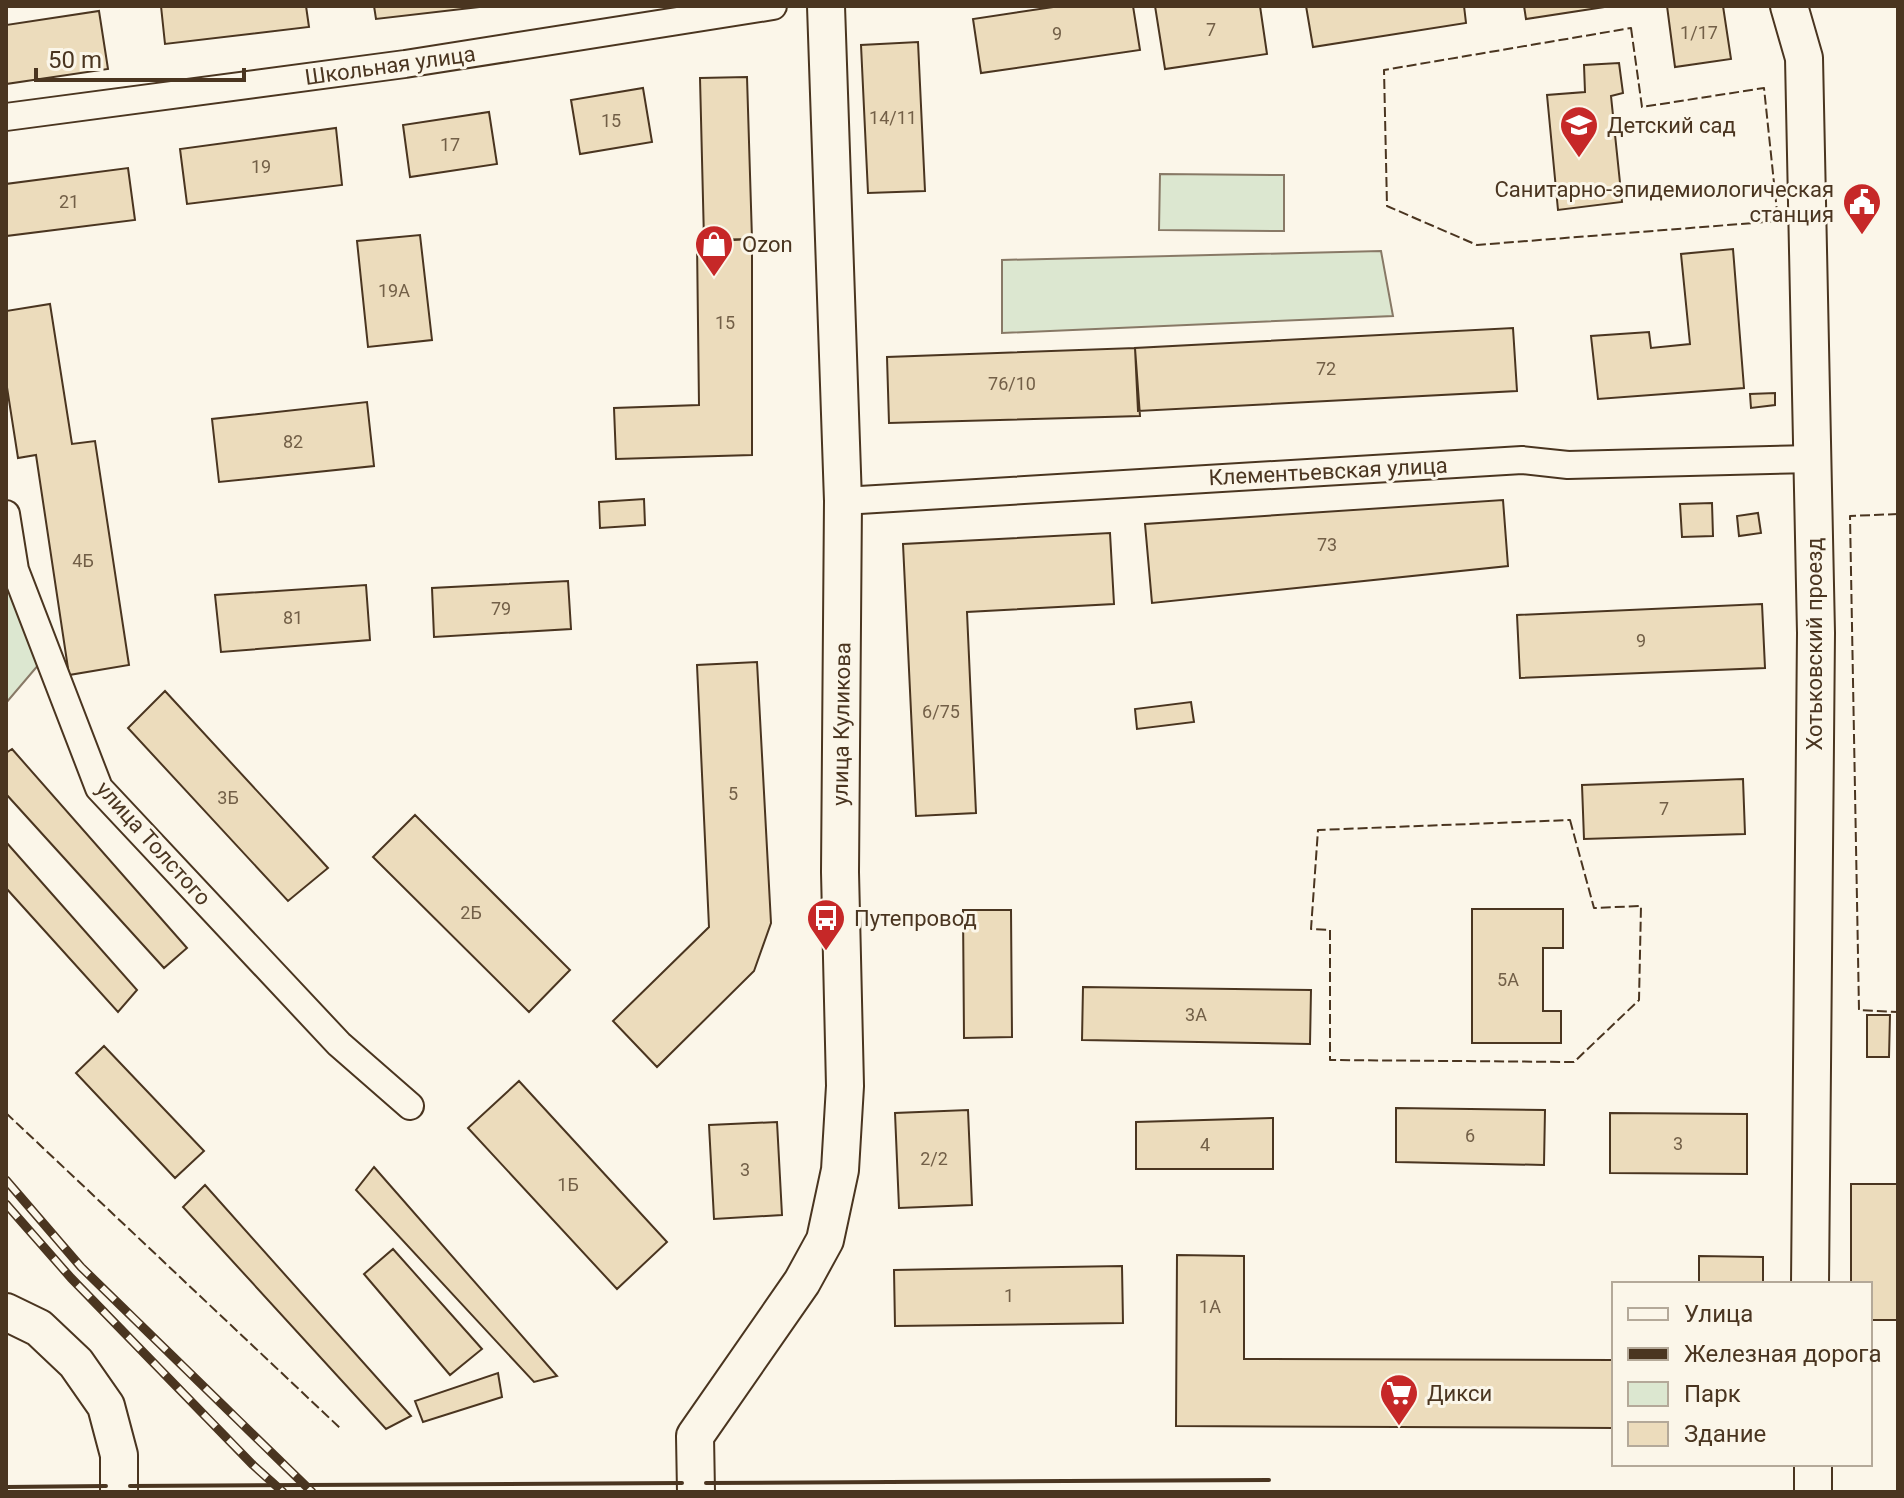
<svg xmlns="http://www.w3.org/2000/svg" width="1904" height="1498" font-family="Roboto,sans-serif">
<rect width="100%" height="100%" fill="#fbf6e9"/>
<path fill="#dce7d0" stroke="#887966" stroke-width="2" d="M1160 174 1284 175V231L1159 230Z
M1381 251 1393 316 1002 333V260Z
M6 571 40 663 6 703Z"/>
<path fill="#ecdcbc" stroke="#4a3520" stroke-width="2" d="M161 6H306L309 27 165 44Z
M374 6H488L376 19Z
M1060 6H1133L1140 50 981 73 973 19Z
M1155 6H1260L1267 54 1165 69Z
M1306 6H1464L1466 23 1313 47Z
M1524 6H1611L1526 19Z
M1667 6H1723L1731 59 1675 67Z
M99 11 108 69 6 84V25Z
M918 42 925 191 868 193 861 45Z
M1619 63 1623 93 1611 96 1622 202 1558 210 1547 95 1585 92 1584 65Z
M747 77 752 239 704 240 700 78Z
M643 88 652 142 580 154 571 100Z
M489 112 497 164 410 177 403 125Z
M336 128 342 185 187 204 180 149Z
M128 168 135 220 6 236V184Z
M420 235 432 340 368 347 357 241Z
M752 239V455L616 459 614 408 699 405 697 242Z
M1733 249 1744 388 1598 399 1591 336 1649 332 1651 348 1690 344 1681 254Z
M50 304 72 444 95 441 129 665 69 675 36 455 18 458 6 381V311Z
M1513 328 1517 391 1138 411 1135 348Z
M1135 348 1140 416 889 423 887 357Z
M1775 393V405L1751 408 1750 394Z
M367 402 374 466 219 482 212 419Z
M644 499 645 525 600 528 599 502Z
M1503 500 1508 566 1152 603 1145 524Z
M1712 503 1713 536 1682 537 1680 504Z
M1758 513 1761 533 1739 536 1737 516Z
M1110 533 1114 604 967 612 976 813 916 816 903 544Z
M568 581 571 629 434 637 432 588Z
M366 585 370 640 221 652 215 595Z
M1762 604 1765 668 1520 678 1517 615Z
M757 662 771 923 754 971 657 1067 613 1021 709 927 697 665Z
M165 691 328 868 288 901 128 728Z
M1191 702 1194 722 1137 729 1135 709Z
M12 749 187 948 164 968 6 794V753Z
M1743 779 1745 834 1584 839 1582 785Z
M415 815 570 970 529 1012 373 857Z
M6 842 137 990 118 1012 6 888Z
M1472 909H1563V948H1543V1011H1561V1043H1472Z
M963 910H1011L1012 1037 964 1038Z
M1083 987 1311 990 1310 1044 1082 1040Z
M1867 1015H1890L1889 1057H1867Z
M104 1046 204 1151 175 1178 76 1073Z
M519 1081 667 1242 617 1289 468 1128Z
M1396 1108 1545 1110 1544 1165 1396 1162Z
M968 1110 972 1205 899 1208 895 1113Z
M1610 1113 1747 1114V1174L1610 1173Z
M1273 1118V1169H1136V1122Z
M777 1122 782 1215 714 1219 709 1125Z
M374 1167 557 1376 534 1382 356 1190Z
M1851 1184H1898V1320H1870V1284H1851Z
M205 1185 411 1416 386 1429 183 1207Z
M393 1249 482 1349 450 1375 364 1274Z
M1177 1255 1244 1256V1359L1614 1360V1428L1176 1426Z
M1699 1256 1763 1257V1284H1699Z
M1122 1266 1123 1323 895 1326 894 1270Z
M498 1373 502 1397 423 1422 415 1401Z"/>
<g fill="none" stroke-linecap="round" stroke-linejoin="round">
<defs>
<path id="street" d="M6 117 405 64 773 6
M843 501 1522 460 1568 465 1813 459
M6 514 15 570 99 788 339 1044 410 1106"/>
<path id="secondary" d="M1789 6 1804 58 1816 633 1810 1284
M6 1312 39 1328 76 1363 106 1406 119 1455V1492
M1813 1464V1492
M696 1492 695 1436 802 1282 825 1240 840 1170 845 1086 840 872 843 501 826 6"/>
</defs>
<use href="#street" stroke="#4a3520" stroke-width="30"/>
<use href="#secondary" stroke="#4a3520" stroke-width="40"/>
<use href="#street" stroke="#fbf6e9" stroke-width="26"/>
<use href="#secondary" stroke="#fbf6e9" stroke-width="36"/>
<defs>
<path id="rail" d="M6 1180 81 1267 312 1492
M6 1204 71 1278 253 1465 283 1492"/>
</defs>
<use href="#rail" stroke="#4a3520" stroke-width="9"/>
<use href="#rail" stroke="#fbf6e9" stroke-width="6" stroke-dasharray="18" stroke-linecap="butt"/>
<path stroke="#4a3520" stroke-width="2" stroke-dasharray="10 4" stroke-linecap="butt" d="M1631 28 1642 107 1764 88 1778 221 1477 245 1387 206 1384 70Z
M1898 514 1850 516 1859 1010 1898 1012
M1570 820 1594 908 1641 906 1639 1000 1574 1062 1330 1060V930L1311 929 1318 830Z
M6 1113 340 1428"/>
<path stroke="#4a3520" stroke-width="4" d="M706 1483 1269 1480
M130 1486 682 1483
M6 1487 106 1486"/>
</g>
<defs>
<symbol id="school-pin" viewBox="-11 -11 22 30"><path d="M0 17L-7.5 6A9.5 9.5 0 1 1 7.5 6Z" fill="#c62828" stroke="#fbf6e9"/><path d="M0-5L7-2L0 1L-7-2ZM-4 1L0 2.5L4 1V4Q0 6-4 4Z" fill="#fff"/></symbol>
<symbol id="civic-pin" viewBox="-11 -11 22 30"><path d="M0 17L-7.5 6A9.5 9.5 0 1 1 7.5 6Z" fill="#c62828" stroke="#fbf6e9"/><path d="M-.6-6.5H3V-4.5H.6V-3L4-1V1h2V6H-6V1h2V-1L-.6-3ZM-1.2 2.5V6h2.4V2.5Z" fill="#fff"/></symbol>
<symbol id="shop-pin" viewBox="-11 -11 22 30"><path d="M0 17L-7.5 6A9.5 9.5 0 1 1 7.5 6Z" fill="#c62828" stroke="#fbf6e9"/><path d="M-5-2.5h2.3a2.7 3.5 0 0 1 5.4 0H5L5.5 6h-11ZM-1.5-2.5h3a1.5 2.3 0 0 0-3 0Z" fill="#fff"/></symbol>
<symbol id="bus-pin" viewBox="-11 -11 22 30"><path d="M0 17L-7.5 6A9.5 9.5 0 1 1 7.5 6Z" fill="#c62828" stroke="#fbf6e9"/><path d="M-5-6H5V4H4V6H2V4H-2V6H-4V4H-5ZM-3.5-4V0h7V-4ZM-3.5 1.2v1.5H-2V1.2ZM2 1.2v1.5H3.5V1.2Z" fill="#fff"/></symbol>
<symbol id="supermarket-pin" viewBox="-11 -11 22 30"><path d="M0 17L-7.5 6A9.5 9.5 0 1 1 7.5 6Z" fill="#c62828" stroke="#fbf6e9"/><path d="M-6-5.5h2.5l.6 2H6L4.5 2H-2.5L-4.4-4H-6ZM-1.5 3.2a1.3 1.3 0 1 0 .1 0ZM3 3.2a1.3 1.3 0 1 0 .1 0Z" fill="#fff"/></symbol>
</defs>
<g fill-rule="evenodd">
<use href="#school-pin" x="1557" y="103" width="44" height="60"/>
<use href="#civic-pin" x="1840" y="180" width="44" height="60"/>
<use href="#shop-pin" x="692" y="222" width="44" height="60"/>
<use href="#bus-pin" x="804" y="896" width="44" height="60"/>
<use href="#supermarket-pin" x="1377" y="1371" width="44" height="60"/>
</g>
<g text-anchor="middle" stroke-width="6" stroke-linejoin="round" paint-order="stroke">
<g font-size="18" fill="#725f47">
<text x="1211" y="36">7</text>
<text x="1699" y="39">1/17</text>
<text x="1057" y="40">9</text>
<text x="893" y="124">14/11</text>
<text x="611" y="127">15</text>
<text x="450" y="151">17</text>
<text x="261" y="173">19</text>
<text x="69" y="208">21</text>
<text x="394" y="297">19А</text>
<text x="725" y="329">15</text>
<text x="1326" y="375">72</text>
<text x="1012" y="390">76/10</text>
<text x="293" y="448">82</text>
<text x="1327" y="551">73</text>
<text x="83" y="567">4Б</text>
<text x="501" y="615">79</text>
<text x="293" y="624">81</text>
<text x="1641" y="647">9</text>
<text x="941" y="718">6/75</text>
<text x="733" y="800">5</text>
<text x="228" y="804">3Б</text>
<text x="1664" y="815">7</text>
<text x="471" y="919">2Б</text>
<text x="1508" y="986">5А</text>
<text x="1196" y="1021">3А</text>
<text x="1470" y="1142">6</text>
<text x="1678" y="1150">3</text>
<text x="1205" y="1151">4</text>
<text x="934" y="1165">2/2</text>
<text x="745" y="1176">3</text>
<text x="568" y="1191">1Б</text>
<text x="1009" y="1302">1</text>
<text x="1210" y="1313">1А</text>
</g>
<g font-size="22" fill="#4a3520" stroke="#fbf6e9">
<text transform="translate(390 65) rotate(-8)" y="8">Школьная улица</text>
<text transform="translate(1328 471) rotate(-3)" y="8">Клементьевская улица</text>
<text transform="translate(1814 644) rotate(-90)" y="8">Хотьковский проезд</text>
<text transform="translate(841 724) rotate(-89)" y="8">улица Куликова</text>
<text transform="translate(154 843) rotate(48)" y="8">улица Толстого</text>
</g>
<g font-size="22" fill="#4a3520" stroke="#fbf6e9" text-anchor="start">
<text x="1607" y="133">Детский сад</text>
<text x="1834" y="197" text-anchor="end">Санитарно-эпидемиологическая<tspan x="1834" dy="25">станция</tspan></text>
<text x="742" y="252">Ozon</text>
<text x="854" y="926">Путепровод</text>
<text x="1427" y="1401">Дикси</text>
</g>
</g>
<rect width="1904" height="1498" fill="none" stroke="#4a3520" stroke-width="16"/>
<rect x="1612" y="1282" width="260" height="184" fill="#fbf6e9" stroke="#b4a999" stroke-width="2"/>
<rect x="1628" y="1308" width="40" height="12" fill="#fbf6e9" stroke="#b4a999" stroke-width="2"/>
<text x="1684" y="1322" font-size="24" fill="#4a3520">Улица</text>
<rect x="1628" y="1348" width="40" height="12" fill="#4a3520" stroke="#b4a999" stroke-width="2"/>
<text x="1684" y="1362" font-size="24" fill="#4a3520">Железная дорога</text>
<rect x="1628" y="1382" width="40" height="24" fill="#dce7d0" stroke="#b4a999" stroke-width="2"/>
<text x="1684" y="1402" font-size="24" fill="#4a3520">Парк</text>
<rect x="1628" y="1422" width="40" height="24" fill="#ecdcbc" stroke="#b4a999" stroke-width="2"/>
<text x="1684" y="1442" font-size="24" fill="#4a3520">Здание</text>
<path d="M36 68v12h208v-12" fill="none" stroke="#4a3520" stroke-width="4"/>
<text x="48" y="68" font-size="24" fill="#4a3520" stroke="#fbf6e9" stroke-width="6" paint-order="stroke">50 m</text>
</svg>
